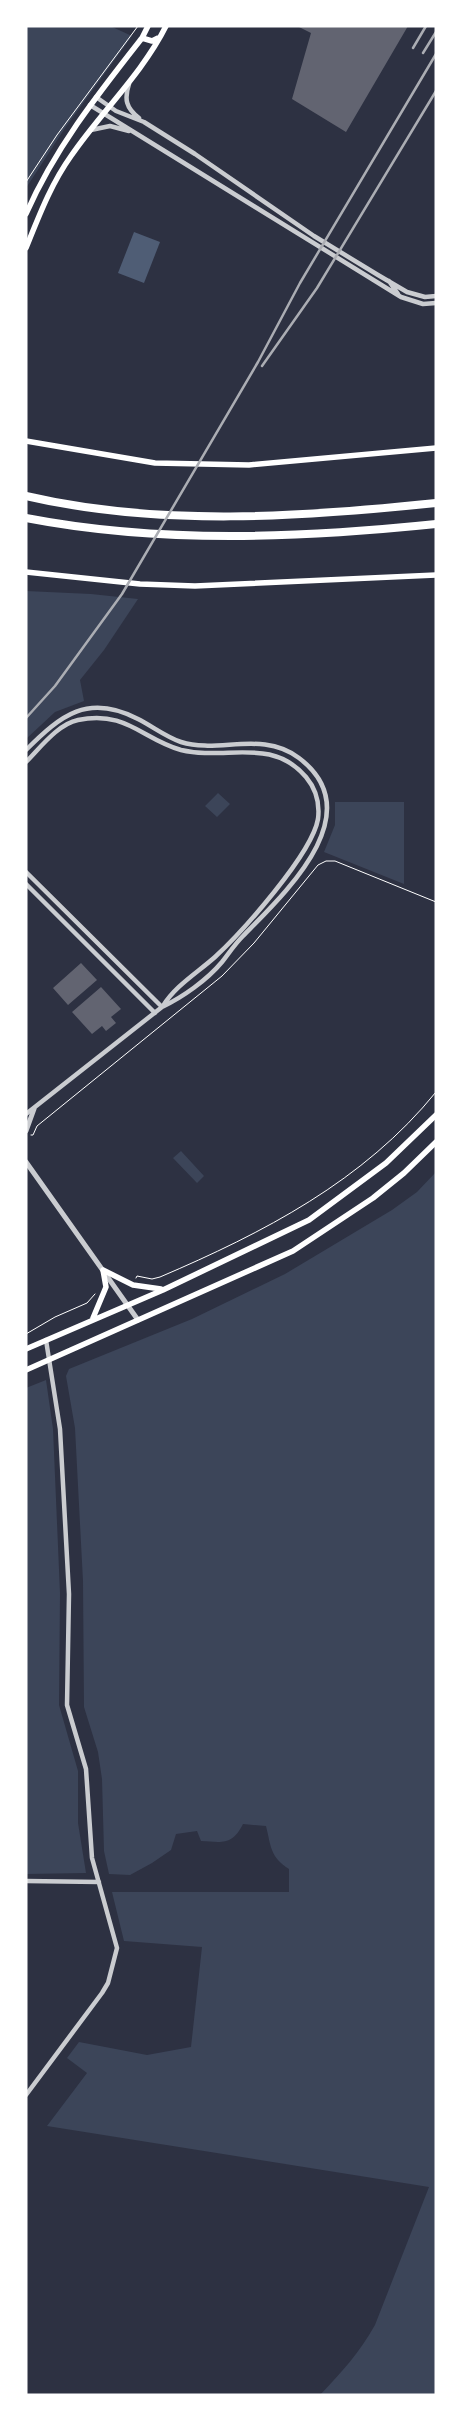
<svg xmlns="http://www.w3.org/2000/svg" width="462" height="2421" font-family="Barlow,sans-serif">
<rect width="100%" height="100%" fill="#2d3142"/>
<path fill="#3c4559" d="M26 26H110L132 36 65 128 26 188Z
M26 591 91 594 138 599 104 650 80 680 84 701 55 712 26 739Z
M218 793 230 804 217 817 205 806Z
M335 802H404V884L324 852 335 825Z
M181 1151 204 1176 197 1183 173 1158Z
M436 1172V2395H320C341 2373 360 2352 375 2325L429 2187 47 2126 87 2073 67 2058 79 2042 147 2055 191 2047 202 1947 124 1941 112 1892H289V1869C270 1857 271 1846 266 1826L243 1824C232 1846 222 1842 201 1841L197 1831 176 1834 171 1850 152 1863 130 1875 109 1874 104 1851 102 1779 98 1752 84 1707 83 1581 75 1428 66 1376 69 1369 192 1319 285 1274 392 1210 417 1192Z
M46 1380 53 1429 60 1593 59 1705 78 1771V1823L86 1873 26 1874V1388Z"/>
<path fill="#4f5d75" d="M134 232 160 242 144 283 118 273Z"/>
<path fill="#626471" d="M297 26H408L346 132 292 99 311 33Z
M81 963 97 980 68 1005 53 988Z
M101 987 121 1009 111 1017 116 1023 106 1031 102 1026 92 1034 72 1012Z"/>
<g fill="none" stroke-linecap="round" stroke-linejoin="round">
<path stroke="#fff" stroke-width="1" d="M26 182 57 135 138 26
M31 1135H33L37 1126 222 976 254 943 318 865 326 861H335L436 902
M136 1278 137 1276 152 1279 160 1277C263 1233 364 1181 436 1092
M26 1334 55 1317 87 1303 95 1294"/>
<path stroke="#caccd0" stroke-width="4.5" d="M129 84C124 99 126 108 139 118
M96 97 116 111 144 122 195 154 314 236 378 275 407 292 425 297 436 296
M90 105 401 297 423 304 436 303
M91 130 110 126 129 131
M389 281 398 294
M26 750C61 715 88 693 138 719 152 726 166 737 181 742 219 754 262 730 299 758 372 813 284 894 243 936 235 944 229 953 222 962 207 980 183 997 162 1007L26 1114
M26 762C40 748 58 724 78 720 126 710 142 739 181 750 226 761 271 736 306 777 316 789 320 803 318 819 312 854 242 932 215 957 197 973 175 986 163 1006
M26 872 162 1007
M26 884 155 1013
M26 1881 99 1882
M26 2095 102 1993 108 1983 117 1948 92 1858 86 1769 67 1705 69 1594 60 1429 46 1340"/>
<path stroke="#caccd0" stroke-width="5" d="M26 1131 34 1109
M26 1162 138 1320"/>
<path stroke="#fff" stroke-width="5.5" d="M142 38 152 41 158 38
M26 214C55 148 98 94 142 38L148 26
M26 248C39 216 51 184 71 156 101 112 142 74 166 26
M26 441 155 463 249 465 436 448
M26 572 140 584 195 586 436 575
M103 1270 133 1285 161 1289
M93 1318 106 1287 103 1270
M26 1349 163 1290 309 1220 386 1163 436 1115
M26 1370 293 1251 373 1198 404 1173 436 1142"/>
<path stroke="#fff" stroke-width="8" d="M26 496C158 527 302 517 436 503
M26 518C161 544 300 538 436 524"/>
<path stroke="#abadb3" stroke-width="2.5" d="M413 48 426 26
M423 53 436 32
M262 366 317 288 436 91
M26 718 55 686 122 594 258 362 300 283 436 54"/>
</g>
<rect width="462" height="2421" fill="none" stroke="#ffffff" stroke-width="55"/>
</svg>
